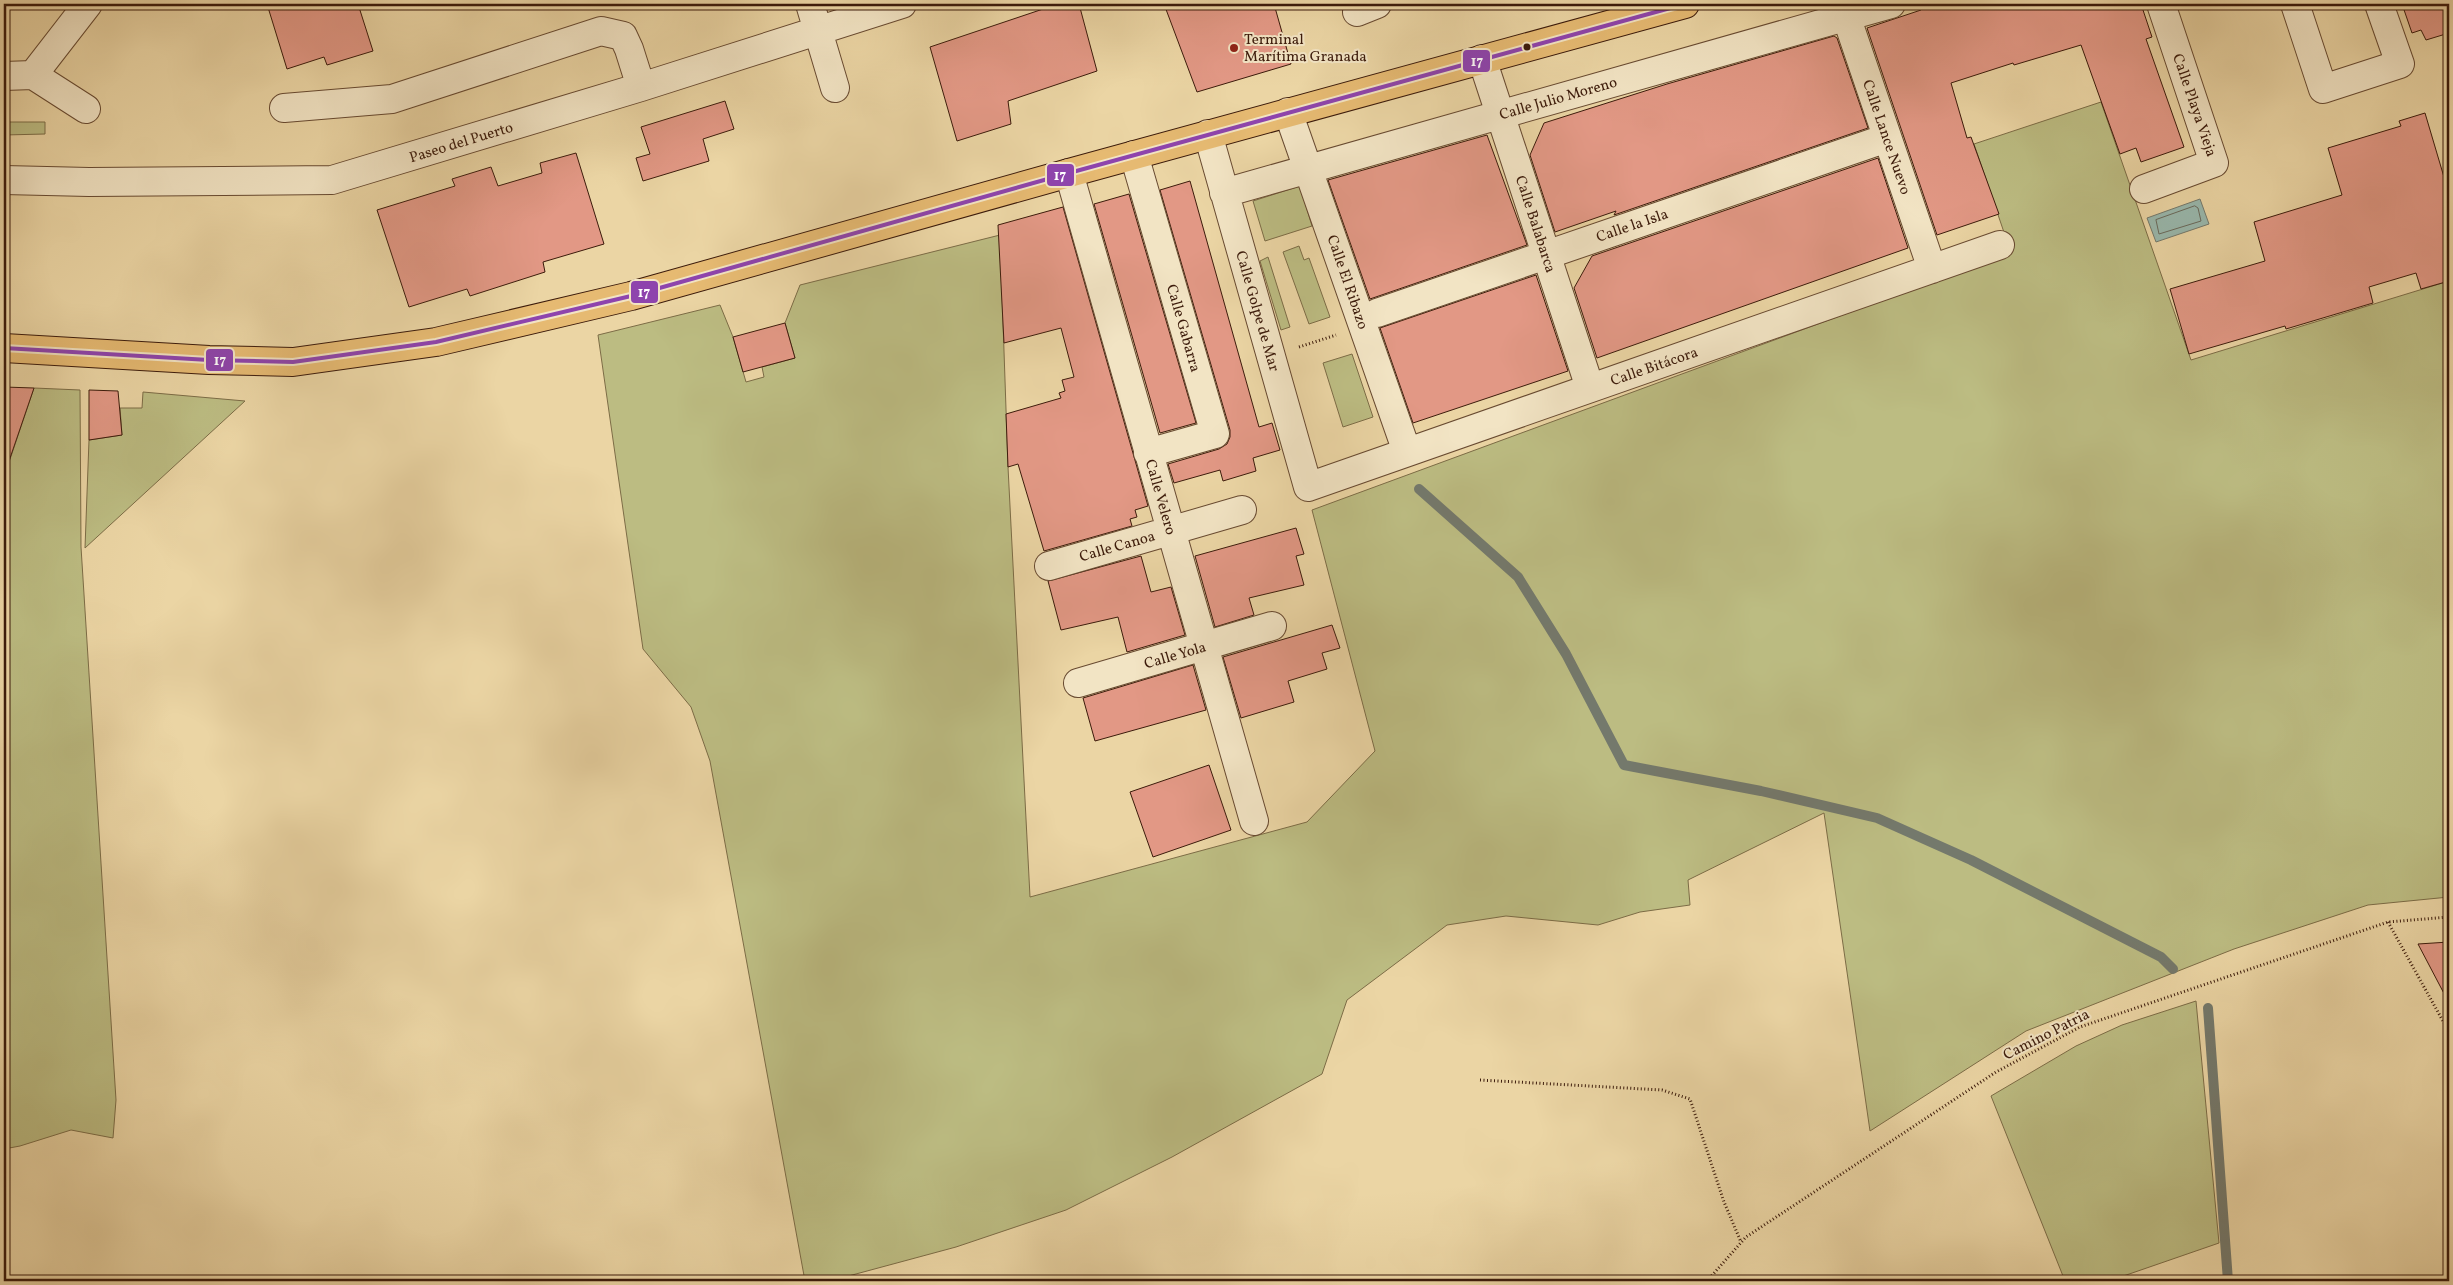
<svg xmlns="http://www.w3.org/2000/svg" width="2453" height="1285" font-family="Vollkorn,serif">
<rect width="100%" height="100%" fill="#ebd5a4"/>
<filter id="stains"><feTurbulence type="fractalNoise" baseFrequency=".004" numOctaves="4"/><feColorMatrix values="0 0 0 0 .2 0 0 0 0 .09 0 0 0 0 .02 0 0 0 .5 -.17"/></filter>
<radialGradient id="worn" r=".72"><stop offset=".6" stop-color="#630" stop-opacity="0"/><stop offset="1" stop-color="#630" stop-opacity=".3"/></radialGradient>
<path fill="#bcbc82" stroke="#7c6c46" d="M 2101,102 L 2191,360 L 2449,281 L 2449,897 L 2368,905 L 2234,949 L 2026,1031 L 1870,1131 L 1824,813 L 1688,880 L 1690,905 L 1640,912 L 1598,925 L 1506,916 L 1447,925 L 1347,1000 L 1322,1074 L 1172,1157 L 1066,1210 L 956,1247 L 830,1281 L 805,1281 L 710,761 L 691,707 L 643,649 L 598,335 L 720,305 L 733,337 L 746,382 L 764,377 L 762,367 L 795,358 L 785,323 L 800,285 L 1000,235 L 1008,467 L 1030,897 L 1307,822 L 1375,751 L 1312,510 L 2011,253 L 1974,144 Z
M 4,122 L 45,122 L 45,134 L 4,135 Z
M 1300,186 L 1312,226 L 1265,241 L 1253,201 Z
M 1299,246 L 1304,260 L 1309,258 L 1330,317 L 1309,324 L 1283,252 Z
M 1268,257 L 1290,327 L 1281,330 L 1260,261 Z
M 1352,354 L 1373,417 L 1343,427 L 1323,363 Z
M 34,388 L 80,390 L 81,547 L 116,1100 L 113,1138 L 71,1130 L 20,1146 L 4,1149 L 4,477 Z
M 143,392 L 245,401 L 85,548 L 89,440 L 122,435 L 120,408 L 142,408 Z
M 2196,1001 L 2219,1243 L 2109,1281 L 2065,1281 L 1991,1096 L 2076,1046 L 2122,1025 Z"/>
<path fill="#99b8ad" stroke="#74796c" d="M 2200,199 L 2209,224 L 2156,242 L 2147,218 Z"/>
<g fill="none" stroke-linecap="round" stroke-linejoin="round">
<path stroke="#6a6a5c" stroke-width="1" d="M 2195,206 L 2198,208 L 2201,221 L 2159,234 L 2156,220 Z"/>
<path stroke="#74796c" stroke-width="10" d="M 1419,489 L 1518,577 L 1566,654 L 1624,765 L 1761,791 L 1877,818 L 1971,860 L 2161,957 L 2173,969
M 2208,1008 L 2228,1281"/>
</g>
<path fill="#e29885" stroke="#3c1b0b" d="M 267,4 L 358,4 L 373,51 L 327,65 L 324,57 L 287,69 Z
M 1058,4 L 1079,4 L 1097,71 L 1008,101 L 1011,124 L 957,141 L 930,47 Z
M 1164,4 L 1274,4 L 1291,64 L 1197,92 Z
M 1918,4 L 2141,4 L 2152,37 L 2146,39 L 2184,147 L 2141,162 L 2136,148 L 2120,154 L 2081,45 L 2014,65 L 2013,63 L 1951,83 L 1967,138 L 1971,137 L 1999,214 L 1937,235 L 1867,28 L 1921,10 Z
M 2402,4 L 2449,4 L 2449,33 L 2426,40 L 2421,30 L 2412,33 Z
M 1834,36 L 1837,38 L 1868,128 L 1614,215 L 1616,211 L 1555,232 L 1530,155 L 1544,123 L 1667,84 Z
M 725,101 L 734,129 L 703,139 L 709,161 L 643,181 L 636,158 L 650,154 L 641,127 Z
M 2425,113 L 2449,194 L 2449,281 L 2421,289 L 2416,273 L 2369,287 L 2373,303 L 2286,329 L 2285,326 L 2189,354 L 2170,289 L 2265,261 L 2254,222 L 2342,195 L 2328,148 L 2401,126 L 2399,121 Z
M 1487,135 L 1527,245 L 1370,299 L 1328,180 Z
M 576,153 L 604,244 L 543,262 L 545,272 L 470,296 L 467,289 L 409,307 L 377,210 L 455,186 L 452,179 L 491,167 L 498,186 L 542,173 L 540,163 Z
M 1878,158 L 1908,248 L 1597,358 L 1574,288 L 1592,256 Z
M 1190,181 L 1259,427 L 1272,423 L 1280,450 L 1253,458 L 1256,471 L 1223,481 L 1220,470 L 1174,483 L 1168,464 L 1219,449 L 1227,444 L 1230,437 L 1230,430 L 1160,190 Z
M 1129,194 L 1196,423 L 1160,433 L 1094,204 Z
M 1063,207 L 1148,506 L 1135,510 L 1137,517 L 1130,519 L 1132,526 L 1044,551 L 1018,464 L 1008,467 L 1006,414 L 1061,398 L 1059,393 L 1065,391 L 1062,380 L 1074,377 L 1061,328 L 1004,343 L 998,225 Z
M 1536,275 L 1568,371 L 1413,423 L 1380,328 Z
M 785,323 L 795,358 L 743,372 L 733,337 Z
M 4,387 L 34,388 L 8,464 L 4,463 Z
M 89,390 L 118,391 L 122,435 L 89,440 Z
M 1296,528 L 1304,554 L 1296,556 L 1304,585 L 1249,598 L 1254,615 L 1215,627 L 1195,556 Z
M 1141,556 L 1151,592 L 1171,587 L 1185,635 L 1127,652 L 1118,617 L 1061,630 L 1048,581 Z
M 1332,625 L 1340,648 L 1322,653 L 1327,669 L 1288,681 L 1294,702 L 1241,718 L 1223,657 Z
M 1193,665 L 1206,710 L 1095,741 L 1083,698 Z
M 1209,765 L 1231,830 L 1153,857 L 1130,792 Z
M 2449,942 L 2449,1003 L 2418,944 Z"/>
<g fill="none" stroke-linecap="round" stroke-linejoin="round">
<g stroke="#684a31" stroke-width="30">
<path id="minor" d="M 810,4 L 835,88
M 1842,4 L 1932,269
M 2295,4 L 2323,89 L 2400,64 L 2379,4
M 1357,12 L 1377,4
M 1482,59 L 1590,388
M 33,75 L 88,4
M 4,76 L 33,75 L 86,109
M 284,108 L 392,99 L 601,31 L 623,36 L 629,49 L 641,87
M 1288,112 L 1407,452
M 1208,134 L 1308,487 L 2000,245
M 1134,155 L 1215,434 L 1148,453
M 1069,173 L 1254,821
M 4,180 L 89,182 L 332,180 L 641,87 L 902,4
M 2144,189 L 2214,163 L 2161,4
M 1224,193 L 1891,4
M 1377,313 L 1887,138
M 1049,566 L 1242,510
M 1078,683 L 1272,626"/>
</g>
<g stroke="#3c1b0b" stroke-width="30">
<path id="highway" d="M 4,348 L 209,360 L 293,362 L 436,342 L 631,296 L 1069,173 L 1685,4"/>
</g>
<path stroke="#3c1b0b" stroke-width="3" stroke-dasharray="1 2.5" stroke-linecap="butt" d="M 1299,347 L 1336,335
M 2388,922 L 2449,1032
M 1480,1080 L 1662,1090 L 1690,1099 L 1724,1202 L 1741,1242
M 1707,1281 L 1746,1237 L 1996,1072 L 2080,1027 L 2388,922 L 2449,917"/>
<use href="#minor" stroke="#f2e4c4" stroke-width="28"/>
<use href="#highway" stroke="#e6ba72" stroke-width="28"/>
<g stroke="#f2e4c4" stroke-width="8">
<path id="bus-1" d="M 4,348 L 209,360 L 293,362 L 436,342 L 631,296 L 1069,173 L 1685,4"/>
</g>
<use href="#bus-1" stroke="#8e44ad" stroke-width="4"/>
</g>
<circle fill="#3c1b0b" stroke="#f2e4c4" stroke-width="2" cx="1527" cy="47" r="4.5"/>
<circle fill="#8f2418" stroke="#f2e4c4" stroke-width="2" cx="1234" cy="48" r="5"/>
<g text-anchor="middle" stroke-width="4" stroke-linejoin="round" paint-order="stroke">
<g font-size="15" fill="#3c1b0b" stroke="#f2e4c4" text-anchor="start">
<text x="1244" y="44">Terminal<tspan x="1244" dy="17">Marítima Granada</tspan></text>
</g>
<g font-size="15" fill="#3c1b0b" stroke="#f2e4c4">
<text transform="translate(1558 98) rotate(-16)" y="5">Calle Julio Moreno</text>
<text transform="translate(2195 105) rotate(71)" y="5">Calle Playa Vieja</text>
<text transform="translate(1887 137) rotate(71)" y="5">Calle Lance Nuevo</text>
<text transform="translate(461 142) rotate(-17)" y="5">Paseo del Puerto</text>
<text transform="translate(1536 224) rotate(72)" y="5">Calle Balabarca</text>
<text transform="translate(1632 225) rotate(-19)" y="5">Calle la Isla</text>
<text transform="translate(1348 282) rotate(71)" y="5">Calle El Ribazo</text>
<text transform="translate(1258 311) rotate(74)" y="5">Calle Golpe de Mar</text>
<text transform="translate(1184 328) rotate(74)" y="5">Calle Gabarra</text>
<text transform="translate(1654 366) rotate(-19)" y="5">Calle Bitácora</text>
<text transform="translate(1161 497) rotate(74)" y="5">Calle Velero</text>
<text transform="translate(1117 546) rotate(-16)" y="5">Calle Canoa</text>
<text transform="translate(1175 655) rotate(-16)" y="5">Calle Yola</text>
<text transform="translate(2046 1034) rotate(-27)" y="5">Camino Patria</text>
</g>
</g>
<g stroke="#f2e4c4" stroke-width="2">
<rect x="1462" y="49" width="29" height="24" rx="5" fill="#8e44ad"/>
<rect x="1046" y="163" width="29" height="24" rx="5" fill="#8e44ad"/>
<rect x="630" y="280" width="29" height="24" rx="5" fill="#8e44ad"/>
<rect x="205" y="348" width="29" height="24" rx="5" fill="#8e44ad"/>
</g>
<g font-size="14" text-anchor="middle" font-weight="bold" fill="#fff">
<text x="1477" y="66">17</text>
<text x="1060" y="180">17</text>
<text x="644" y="297">17</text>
<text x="220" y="365">17</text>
</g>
<rect width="2453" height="1285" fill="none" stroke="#ebd5a4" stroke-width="20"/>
<rect x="5" y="5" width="2443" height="1275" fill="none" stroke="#3c1b0b" stroke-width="2.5"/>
<rect x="10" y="10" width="2433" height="1265" fill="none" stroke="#3c1b0b"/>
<rect width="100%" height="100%" filter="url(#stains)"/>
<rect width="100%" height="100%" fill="url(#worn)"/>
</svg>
